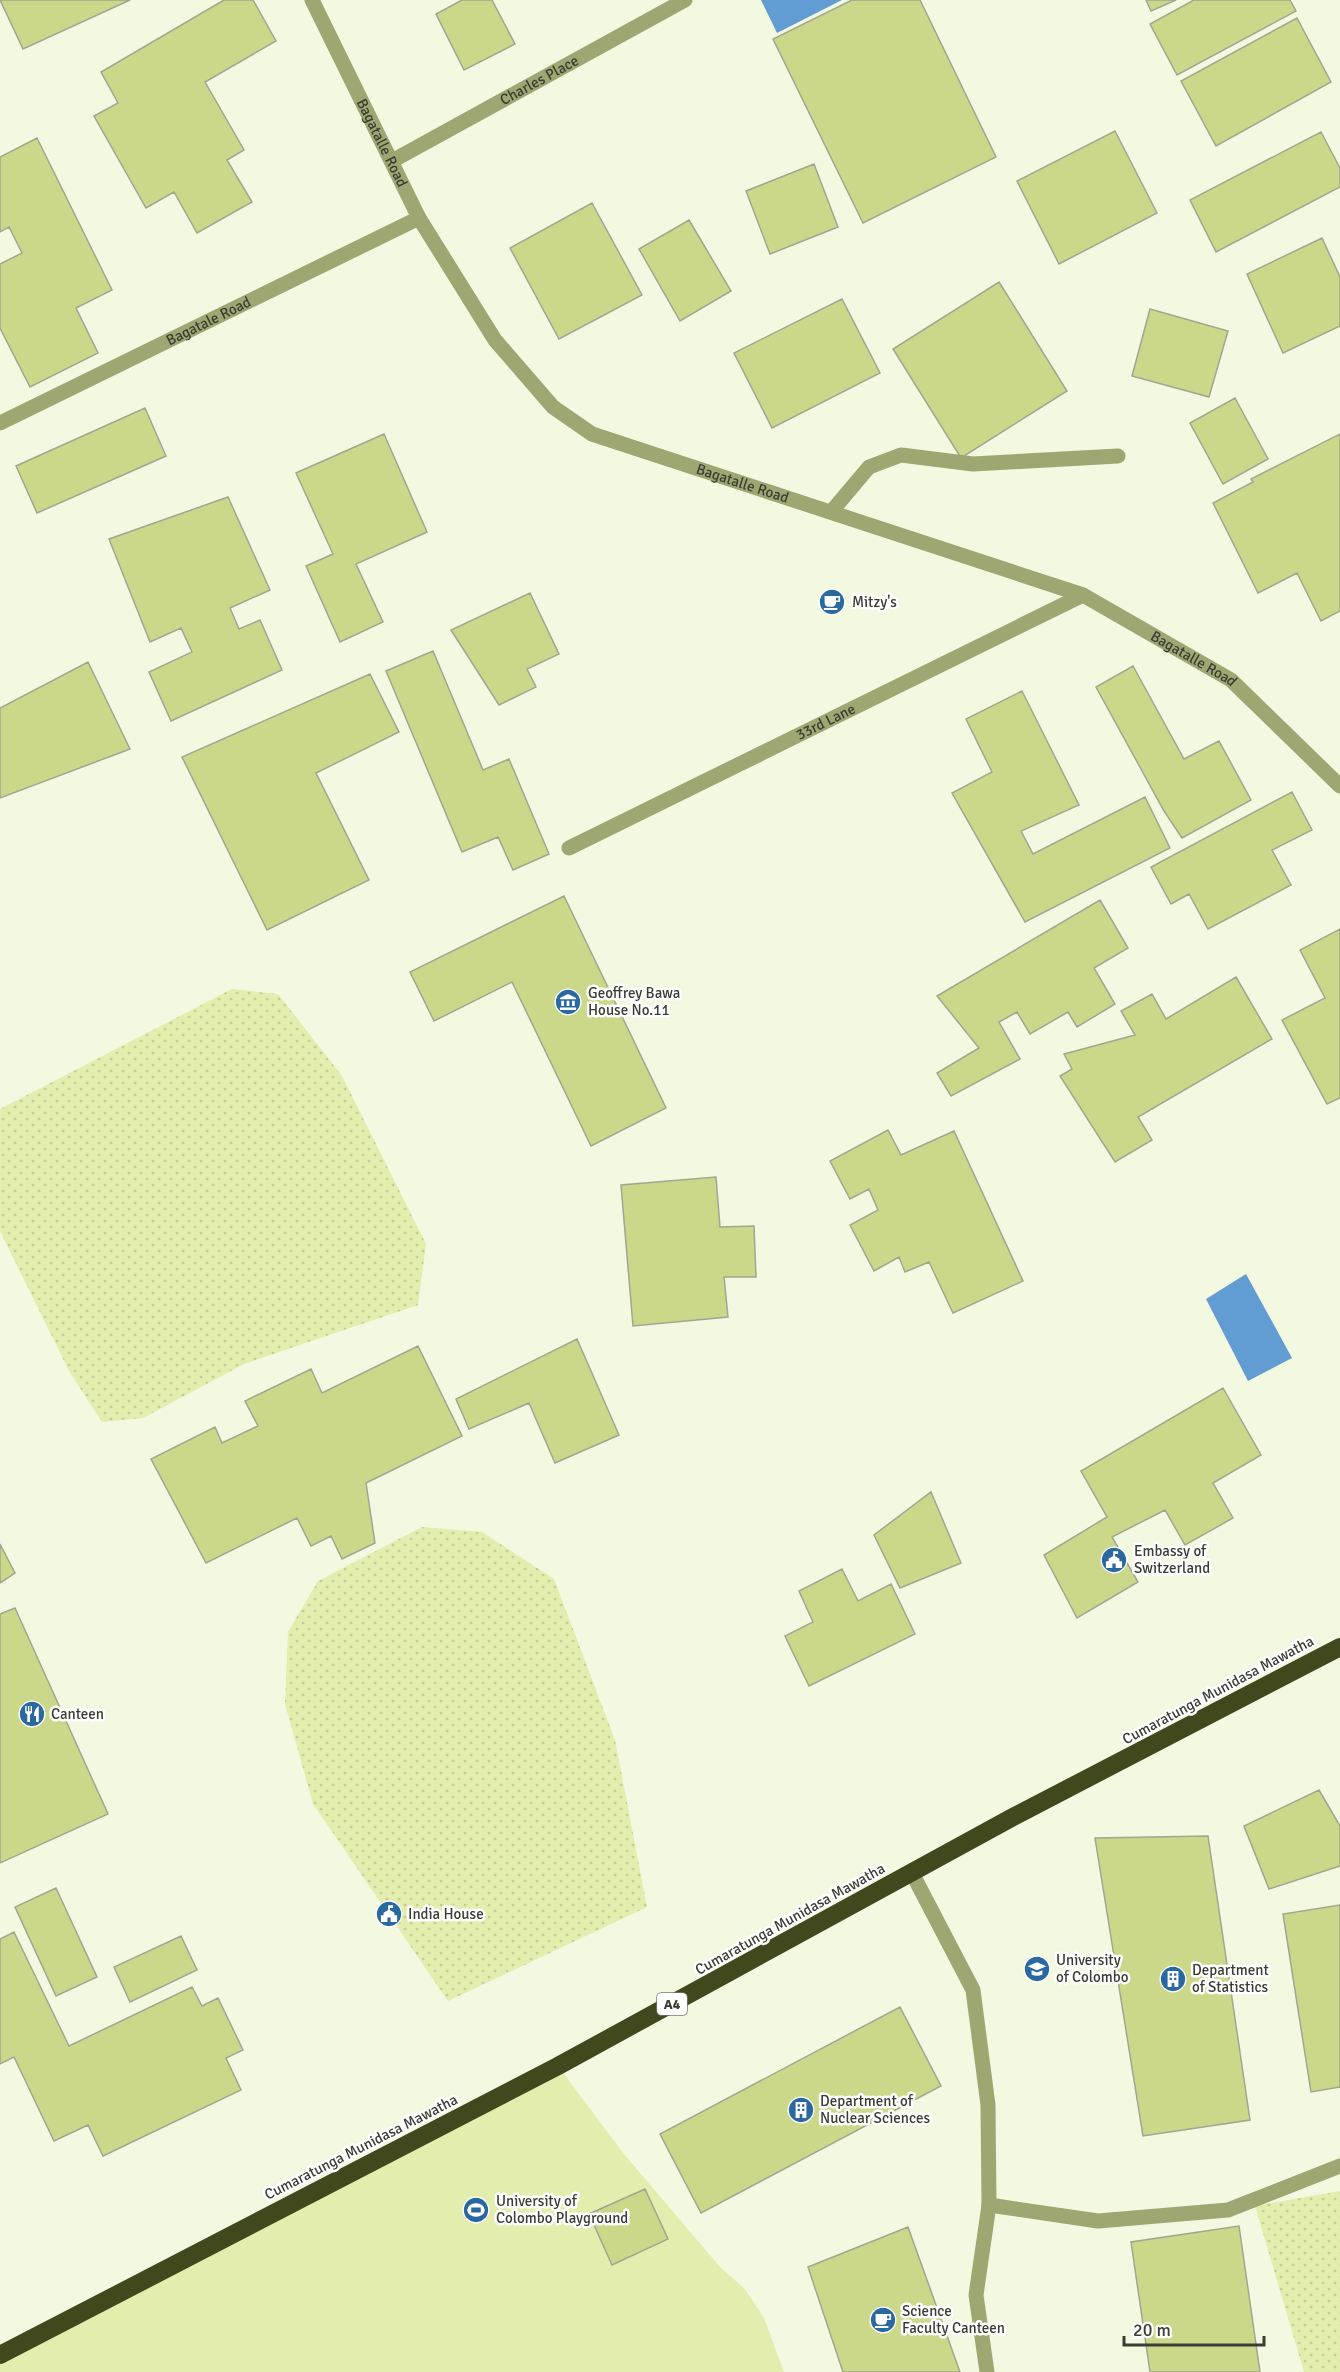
<svg xmlns="http://www.w3.org/2000/svg" width="1340" height="2372" font-family="Signika,sans-serif">
<defs>
<pattern id="grass-dots" width="8" height="8" patternUnits="userSpaceOnUse" patternTransform="scale(1.5)"><rect width="8" height="8" fill="#e2edae"/><path d="M2 2h.1M6 6h.1" fill="none" stroke="#c3cc96" stroke-width="1.8" stroke-linecap="round"/></pattern>
</defs>
<rect width="100%" height="100%" fill="#f3f8e1"/>
<path fill="url(#grass-dots)" d="M 232,989 L 278,994 L 342,1076 L 426,1244 L 418,1305 L 244,1364 L 143,1418 L 102,1422 L 69,1371 L 0,1231 L 0,1109 Z
M 422,1527 L 482,1532 L 554,1579 L 615,1740 L 647,1907 L 448,2001 L 313,1804 L 285,1704 L 288,1632 L 318,1581 Z
M 1340,2191 L 1340,2372 L 1304,2372 L 1255,2206 Z"/>
<path fill="#e2edae" d="M 558,2066 L 624,2154 L 720,2267 L 745,2289 L 764,2318 L 784,2372 L 0,2372 L 0,2355 Z"/>
<path fill="#619cd2" d="M 761,0 L 842,0 L 777,33 Z
M 1246,1274 L 1292,1358 L 1248,1381 L 1206,1299 Z"/>
<path fill="#cbd789" stroke="#a2a691" stroke-width="1.5" d="M 0,0 L 130,0 L 23,49 Z
M 224,0 L 253,0 L 276,41 L 205,82 L 244,150 L 227,160 L 252,202 L 197,233 L 174,192 L 146,208 L 94,116 L 118,103 L 101,72 Z
M 462,0 L 492,0 L 515,44 L 464,70 L 436,14 Z
M 852,0 L 920,0 L 996,157 L 863,223 L 773,39 Z
M 1146,0 L 1176,0 L 1151,11 Z
M 1194,0 L 1290,0 L 1296,11 L 1177,75 L 1150,24 Z
M 1297,18 L 1331,82 L 1216,146 L 1181,81 Z
M 1115,131 L 1157,213 L 1059,264 L 1017,181 Z
M 1321,132 L 1340,168 L 1340,187 L 1216,252 L 1190,200 Z
M 37,138 L 112,290 L 76,308 L 98,353 L 30,387 L 0,328 L 0,264 L 22,253 L 9,227 L 0,232 L 0,157 Z
M 814,164 L 838,227 L 770,254 L 746,191 Z
M 592,203 L 642,295 L 559,339 L 510,248 Z
M 689,220 L 731,291 L 680,321 L 639,249 Z
M 1322,238 L 1340,277 L 1340,326 L 1283,353 L 1247,274 Z
M 999,282 L 1067,391 L 961,458 L 893,349 Z
M 842,299 L 880,373 L 772,428 L 734,353 Z
M 1150,309 L 1228,331 L 1209,397 L 1132,376 Z
M 1235,398 L 1268,459 L 1223,484 L 1190,423 Z
M 145,408 L 166,456 L 37,513 L 16,466 Z
M 384,434 L 427,532 L 356,564 L 383,622 L 340,642 L 306,566 L 333,554 L 296,473 Z
M 1340,434 L 1340,611 L 1321,621 L 1297,573 L 1258,593 L 1213,503 L 1253,482 L 1251,479 Z
M 228,497 L 270,590 L 230,608 L 239,629 L 260,620 L 282,670 L 171,721 L 149,672 L 192,652 L 181,628 L 150,642 L 109,539 Z
M 530,593 L 559,654 L 527,669 L 536,687 L 499,705 L 451,630 Z
M 433,651 L 483,770 L 509,759 L 549,854 L 513,870 L 498,837 L 462,852 L 386,671 Z
M 88,662 L 130,749 L 0,798 L 0,708 Z
M 1133,666 L 1184,759 L 1219,741 L 1251,800 L 1182,838 L 1164,811 L 1096,687 Z
M 370,674 L 399,732 L 316,773 L 369,880 L 267,930 L 182,757 Z
M 1022,691 L 1079,805 L 1021,831 L 1033,854 L 1145,797 L 1170,848 L 1025,922 L 952,793 L 992,772 L 966,719 Z
M 1292,792 L 1312,830 L 1272,850 L 1291,885 L 1208,929 L 1189,894 L 1171,904 L 1151,867 Z
M 564,896 L 666,1108 L 591,1146 L 512,982 L 434,1021 L 410,972 Z
M 1100,900 L 1128,948 L 1094,968 L 1115,1004 L 1077,1027 L 1068,1012 L 1030,1034 L 1017,1012 L 999,1022 L 1020,1059 L 951,1096 L 937,1073 L 979,1048 L 937,996 Z
M 1340,929 L 1340,1098 L 1327,1104 L 1282,1020 L 1325,998 L 1300,950 Z
M 1236,977 L 1272,1039 L 1138,1117 L 1152,1140 L 1115,1162 L 1060,1076 L 1072,1069 L 1064,1054 L 1135,1035 L 1121,1011 L 1152,994 L 1166,1019 Z
M 888,1130 L 901,1155 L 954,1131 L 1023,1281 L 953,1313 L 929,1262 L 905,1272 L 899,1257 L 874,1271 L 850,1225 L 878,1210 L 869,1189 L 850,1199 L 830,1161 Z
M 716,1177 L 720,1227 L 754,1226 L 756,1277 L 724,1277 L 728,1317 L 633,1326 L 621,1185 Z
M 577,1339 L 619,1435 L 555,1463 L 529,1403 L 469,1429 L 456,1399 Z
M 418,1346 L 462,1436 L 366,1483 L 375,1543 L 342,1559 L 331,1536 L 311,1546 L 297,1518 L 206,1563 L 151,1459 L 215,1427 L 222,1443 L 258,1426 L 245,1401 L 311,1369 L 322,1393 Z
M 1223,1388 L 1261,1455 L 1213,1483 L 1233,1518 L 1185,1545 L 1165,1510 L 1112,1537 L 1138,1582 L 1077,1618 L 1044,1555 L 1107,1517 L 1081,1471 Z
M 931,1492 L 961,1563 L 900,1588 L 874,1535 Z
M 0,1544 L 15,1573 L 0,1583 Z
M 842,1569 L 858,1601 L 891,1584 L 915,1634 L 809,1686 L 785,1636 L 813,1622 L 799,1591 Z
M 15,1608 L 108,1814 L 0,1863 L 0,1614 Z
M 1319,1790 L 1340,1826 L 1340,1866 L 1269,1889 L 1244,1826 Z
M 1208,1836 L 1250,2120 L 1143,2136 L 1095,1838 Z
M 56,1888 L 97,1977 L 56,1996 L 15,1907 Z
M 1340,1905 L 1340,2087 L 1311,2092 L 1283,1914 Z
M 14,1932 L 69,2046 L 192,1987 L 202,2006 L 218,1998 L 243,2050 L 226,2058 L 241,2090 L 103,2156 L 88,2125 L 54,2141 L 14,2057 L 0,2064 L 0,1939 Z
M 181,1936 L 197,1970 L 130,2002 L 114,1967 Z
M 900,2007 L 941,2086 L 701,2213 L 660,2134 Z
M 645,2189 L 668,2239 L 612,2265 L 589,2214 Z
M 1239,2226 L 1260,2372 L 1150,2372 L 1131,2242 Z
M 908,2227 L 960,2372 L 843,2372 L 808,2267 Z"/>
<g fill="none" stroke-linecap="round" stroke-linejoin="round">
<g stroke="#9ea772" stroke-width="15">
<path id="s1" d="M 312,0 L 419,218 L 495,340 L 553,407 L 592,434 L 1083,595 L 1231,680 L 1340,786"/>
<path id="s2" d="M 392,161 L 685,0"/>
<path id="s3" d="M 0,423 L 419,218"/>
<path d="M 831,512 L 869,467 L 901,455 L 973,464 L 1118,456"/>
<path id="s4" d="M 569,848 L 1083,595"/>
<path d="M 912,1873 L 973,1990 L 988,2105 L 989,2205 L 976,2295 L 987,2372"/>
<path d="M 989,2205 L 1098,2221 L 1228,2210 L 1340,2166"/>
</g>
<path stroke="#42481d" stroke-width="18" d="M 0,2355 L 558,2066 L 1013,1817 L 1340,1647"/>
</g>
<defs>
<g id="cafe-disc" transform="scale(1.35)"><circle r="9.5" fill="#29699f" stroke="#fff"/><path d="M-5.5-4.5H6V0H3Q3 3.5 0 3.5H-2.5Q-5.5 3.5-5.5 0ZM3-3.2v2h1.7v-2ZM-6 4.5H4V6H-6Z" fill="#fff"/></g>
<g id="museum-disc" transform="scale(1.35)"><circle r="9.5" fill="#29699f" stroke="#fff"/><path d="M0-6L6-3V-2H-6V-3ZM-5-1h2V3h-2ZM-1-1h2V3h-2ZM3-1h2V3H3ZM-6 4H6V6H-6Z" fill="#fff"/></g>
<g id="civic-disc" transform="scale(1.35)"><circle r="9.5" fill="#29699f" stroke="#fff"/><path d="M-.6-6.5H3V-4.5H.6V-3L4-1V1h2V6H-6V1h2V-1L-.6-3ZM-1.2 2.5V6h2.4V2.5Z" fill="#fff"/></g>
<g id="restaurant-disc" transform="scale(1.35)"><circle r="9.5" fill="#29699f" stroke="#fff"/><path d="M-5-6h1v4h1v-4h1v4h1v-4h1v5L-1.5 .5V6h-2V.5L-5-1ZM5-6V6H3V1.5H1.5Q1.5-4 5-6Z" fill="#fff"/></g>
<g id="university-disc" transform="scale(1.35)"><circle r="9.5" fill="#29699f" stroke="#fff"/><path d="M0-5L7-2L0 1L-7-2ZM-4 1L0 2.5L4 1V4Q0 6-4 4Z" fill="#fff"/></g>
<g id="building-disc" transform="scale(1.35)"><circle r="9.5" fill="#29699f" stroke="#fff"/><path d="M-4-6H4V6H1V3H-1V6H-4ZM-2.5-4.3h1.7v1.8h-1.7ZM.8-4.3h1.7v1.8H.8ZM-2.5-1h1.7V.8h-1.7ZM.8-1h1.7V.8H.8Z" fill="#fff"/></g>
<g id="stadium-disc" transform="scale(1.35)"><circle r="9.5" fill="#29699f" stroke="#fff"/><path d="M0-5a6.5 5 0 1 0 0 10a6.5 5 0 1 0 0-10ZM-3.5-1.8h7v3.6h-7Z" fill="#fff"/></g>
</defs>
<g fill-rule="evenodd">
<use href="#cafe-disc" x="832" y="602"/>
<use href="#museum-disc" x="568" y="1002"/>
<use href="#civic-disc" x="1114" y="1560"/>
<use href="#restaurant-disc" x="32" y="1714"/>
<use href="#civic-disc" x="389" y="1914"/>
<use href="#university-disc" x="1037" y="1969"/>
<use href="#building-disc" x="1173" y="1979"/>
<use href="#building-disc" x="801" y="2110"/>
<use href="#stadium-disc" x="476" y="2210"/>
<use href="#cafe-disc" x="883" y="2320"/>
</g>
<g text-anchor="middle" stroke-width="5" stroke-linejoin="round" paint-order="stroke">
<rect fill="#fff" stroke="#767771" stroke-width="1.5" x="657" y="1993" width="30" height="22" rx="4.5"/>
<g font-size="14" font-weight="bold" fill="#3b3d34">
<text x="672" y="2009">A4</text>
</g>
<g font-size="15" fill="#3b3d34" stroke="#fff">
<text dy="5" stroke="none"><textPath href="#s2" startOffset="168">Charles Place</textPath></text>
<text dy="5" stroke="none"><textPath href="#s1" startOffset="159">Bagatalle Road</textPath></text>
<text dy="5" stroke="none"><textPath href="#s3" startOffset="232">Bagatale Road</textPath></text>
<text dy="5" stroke="none"><textPath href="#s1" startOffset="681">Bagatalle Road</textPath></text>
<text dy="5" stroke="none"><textPath href="#s1" startOffset="1167">Bagatalle Road</textPath></text>
<text dy="5" stroke="none"><textPath href="#s4" startOffset="286">33rd Lane</textPath></text>
<text transform="translate(1218 1690) rotate(-28)" y="5">Cumaratunga Munidasa Mawatha</text>
<text transform="translate(790 1919) rotate(-29)" y="5">Cumaratunga Munidasa Mawatha</text>
<text transform="translate(361 2147) rotate(-27)" y="5">Cumaratunga Munidasa Mawatha</text>
</g>
<g font-size="15" fill="#3b3d34" stroke="#fff" text-anchor="start">
<text x="852" y="607">Mitzy's</text>
<text x="588" y="998">Geoffrey Bawa<tspan x="588" dy="17">House No.11</tspan></text>
<text x="1134" y="1556">Embassy of<tspan x="1134" dy="17">Switzerland</tspan></text>
<text x="51" y="1719">Canteen</text>
<text x="408" y="1919">India House</text>
<text x="1056" y="1965">University<tspan x="1056" dy="17">of Colombo</tspan></text>
<text x="1192" y="1975">Department<tspan x="1192" dy="17">of Statistics</tspan></text>
<text x="820" y="2106">Department of<tspan x="820" dy="17">Nuclear Sciences</tspan></text>
<text x="496" y="2206">University of<tspan x="496" dy="17">Colombo Playground</tspan></text>
<text x="902" y="2316">Science<tspan x="902" dy="17">Faculty Canteen</tspan></text>
</g>
</g>
<path d="M1124 2336v9h140v-9" fill="none" stroke="#3b3d34" stroke-width="3"/>
<text x="1133" y="2336" font-size="18" fill="#3b3d34" stroke="#ffffff" stroke-width="4.5" paint-order="stroke">20 m</text>
</svg>
